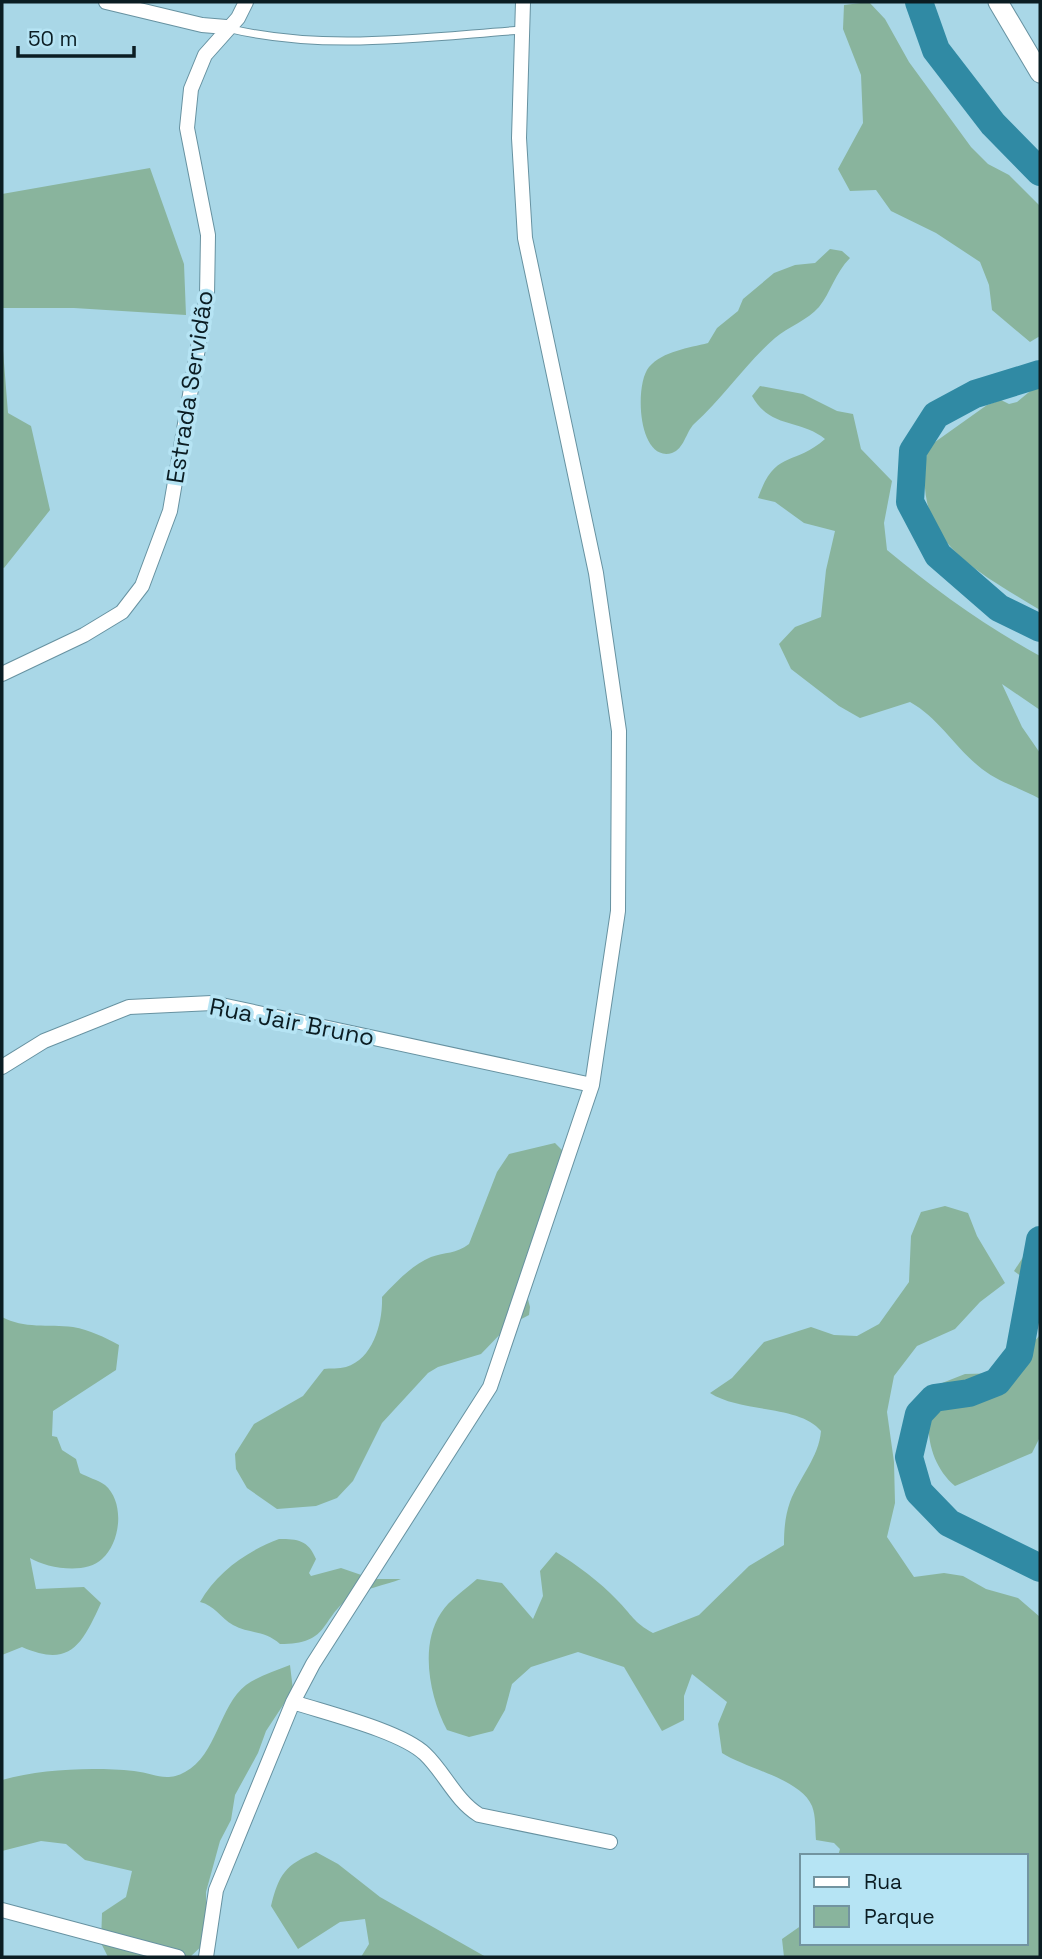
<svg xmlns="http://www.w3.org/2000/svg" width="1042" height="1959" font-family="'Space Grotesk',sans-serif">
<rect width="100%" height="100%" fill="#a9d7e7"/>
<path fill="#89b49d" d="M 869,2 L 885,19 L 909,62 L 971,147 L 988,164 L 1009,175 L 1040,206 L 1040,336 L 1030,342 L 992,310 L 989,285 L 980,262 L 936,233 L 891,211 L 876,190 L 850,191 L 838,169 L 863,123 L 861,75 L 843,29 L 844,5 Z
M 150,168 L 184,264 L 186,315 L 74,308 L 2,308 L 2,194 Z
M 830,249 L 842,251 L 850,258 C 835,273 831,292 819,307 C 808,320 788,327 775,338 C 745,364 723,398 694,424 C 686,432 684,449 672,453 C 638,463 634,385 649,367 C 663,351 689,348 708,343 L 717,328 L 738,311 L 743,299 L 774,273 L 795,265 L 815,263 Z
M 2,338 L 8,413 L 31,426 L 50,510 L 4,568 L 2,567 Z
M 1040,383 L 1040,610 C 972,568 909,540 928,447 L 987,405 L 1001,400 L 1009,404 L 1017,402 Z
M 760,386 L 803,394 L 837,411 L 853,414 L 861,449 L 892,481 L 884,523 L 887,550 C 935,590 985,626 1040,656 L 1040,710 L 1002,684 L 1022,727 L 1040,753 L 1040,799 C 1021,788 1000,783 982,769 C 955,748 939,718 910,702 L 860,718 L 839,706 L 791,669 L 779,644 L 795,627 L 821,617 L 826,570 L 835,531 L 804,523 L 775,502 L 758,498 C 775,449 793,467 825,439 C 801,419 770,429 752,396 Z
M 555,1143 L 569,1157 L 523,1280 L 530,1307 L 529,1315 L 508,1326 L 481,1354 L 438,1367 L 428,1373 L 382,1423 L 353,1481 L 337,1498 L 316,1506 L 277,1509 L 247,1488 L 236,1469 L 235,1454 L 254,1424 L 303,1396 L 324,1369 C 330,1368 339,1369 346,1367 C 374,1359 383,1321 382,1297 C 396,1282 412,1265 431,1257 C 445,1252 456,1254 469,1244 L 497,1172 L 509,1154 Z
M 945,1206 L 968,1213 L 977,1236 L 1005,1283 L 980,1302 L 955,1329 L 917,1346 L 894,1376 L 887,1412 L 894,1462 L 895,1503 L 887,1537 L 914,1577 L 944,1573 L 963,1576 L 986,1589 L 1018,1598 L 1040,1617 L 1040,1957 L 784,1957 L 782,1939 L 802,1925 L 802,1943 L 1026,1943 L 1026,1856 L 838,1856 L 840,1849 L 834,1843 L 816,1840 C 815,1829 816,1816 812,1806 C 801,1779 747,1769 722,1753 L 718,1724 L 727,1702 L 692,1674 L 684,1696 L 684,1720 L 662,1731 L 624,1667 L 578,1652 L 531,1667 L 512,1684 L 505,1710 L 493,1731 L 469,1737 L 447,1730 C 430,1698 419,1646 441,1613 C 449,1600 466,1589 477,1579 L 502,1583 L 533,1619 L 543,1596 L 540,1571 L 556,1552 C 577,1565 599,1581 617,1600 C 632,1615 633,1622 653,1633 L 699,1615 L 749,1566 L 784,1545 C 784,1530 785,1516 790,1502 C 799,1478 819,1457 821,1431 C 800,1405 741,1413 710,1393 L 732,1378 L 764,1342 L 811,1327 L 834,1335 L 857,1336 L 879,1324 L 909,1282 L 911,1236 L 921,1212 Z
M 1040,1231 L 1040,1290 L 1014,1271 Z
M 2,1317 C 24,1329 48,1324 73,1327 C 90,1330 104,1337 119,1345 L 116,1370 L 53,1411 L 52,1436 L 57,1437 L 62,1450 L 76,1459 L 80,1473 C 87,1477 98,1480 105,1485 C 125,1502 121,1542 102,1559 C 86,1575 46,1568 30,1558 L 36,1589 L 84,1587 L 101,1603 C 82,1645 70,1668 22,1647 L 2,1655 Z
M 1040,1335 L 1040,1437 L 1032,1453 L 955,1486 C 926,1461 922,1418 937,1385 L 965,1374 L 1006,1373 Z
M 279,1539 C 298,1539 308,1540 316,1559 L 309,1573 L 311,1576 L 341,1568 L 373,1579 L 401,1579 C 386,1585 362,1589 349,1598 C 319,1621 330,1644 280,1644 C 265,1630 249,1634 233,1625 C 221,1618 214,1605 200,1602 C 217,1572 247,1551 279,1539 Z
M 290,1665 L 293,1690 L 266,1731 L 258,1753 L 235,1795 L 231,1820 L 220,1841 L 206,1892 L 206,1942 L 190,1957 L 108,1957 L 101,1943 L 102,1913 L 126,1897 L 132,1871 L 85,1860 L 66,1844 L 41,1841 L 2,1851 L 2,1780 C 43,1769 91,1767 134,1771 C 154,1773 165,1783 185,1772 C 217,1755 219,1706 246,1685 C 259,1676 275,1671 290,1665 Z
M 316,1852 L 338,1864 L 380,1897 L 486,1957 L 361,1957 L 369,1944 L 365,1919 L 340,1922 L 298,1949 L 271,1906 C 279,1874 285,1865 316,1852 Z"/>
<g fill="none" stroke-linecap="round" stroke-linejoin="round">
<path stroke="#308aa4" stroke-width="28" d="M 919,2 L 936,50 L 993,124 L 1040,172
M 1040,374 L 975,394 L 936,415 L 913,451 L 910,502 L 938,555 L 999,608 L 1040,628
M 1040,1240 L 1019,1354 L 997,1382 L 969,1393 L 934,1398 L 919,1414 L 909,1457 L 919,1492 L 949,1523 L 1040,1568"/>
<g stroke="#6792a1" stroke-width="9">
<path id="lane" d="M 227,28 C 324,52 424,37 522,30"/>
</g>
<g stroke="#6792a1" stroke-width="16">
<path id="street" d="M 106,2 L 202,25 L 226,27
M 2,674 L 84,635 L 122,612 L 142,586 L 170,511 L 207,296 L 208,235 L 187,128 L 191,89 L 205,55 L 238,18 L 246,2
M 2,1067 L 44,1041 L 129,1007 L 212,1003 L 592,1085
M 293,1702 C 326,1713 401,1731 425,1754 C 445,1773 455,1800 479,1815 L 610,1842
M 2,1910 L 178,1957
M 206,1957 L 216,1890 L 293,1702 L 313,1664 L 490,1387 L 592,1085 L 618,911 L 619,731 L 596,573 L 525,238 L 519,138 L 523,2"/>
</g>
<g stroke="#6792a1" stroke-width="21">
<path id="secondary" d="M 998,2 L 1040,73"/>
</g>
<use href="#lane" stroke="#fff" stroke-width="7"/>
<use href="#street" stroke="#fff" stroke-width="14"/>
<use href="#secondary" stroke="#fff" stroke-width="19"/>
</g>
<g text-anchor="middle" stroke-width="7" stroke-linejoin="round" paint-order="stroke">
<g font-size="24" fill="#0b1d23" stroke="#b6e4f4">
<text transform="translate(190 387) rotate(-81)" y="8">Estrada Servidão</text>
<text transform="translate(292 1022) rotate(11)" y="8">Rua Jair Bruno</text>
</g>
</g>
<rect width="1042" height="1959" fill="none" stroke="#0b1d23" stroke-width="7"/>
<rect x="800" y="1854" width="228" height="91" fill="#b6e4f4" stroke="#7294a0" stroke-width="2"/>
<rect x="814" y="1877" width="35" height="10" fill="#ffffff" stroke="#7294a0" stroke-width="2"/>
<text x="864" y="1889" font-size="21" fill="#0b1d23">Rua</text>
<rect x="814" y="1906" width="35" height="21" fill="#89b49d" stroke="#7294a0" stroke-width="2"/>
<text x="864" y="1924" font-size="21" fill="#0b1d23">Parque</text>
<path d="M18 46v10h116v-10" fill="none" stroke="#0b1d23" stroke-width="3.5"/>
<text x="28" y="46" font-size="21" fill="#0b1d23" stroke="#b6e4f4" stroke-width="5" paint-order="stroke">50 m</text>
</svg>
